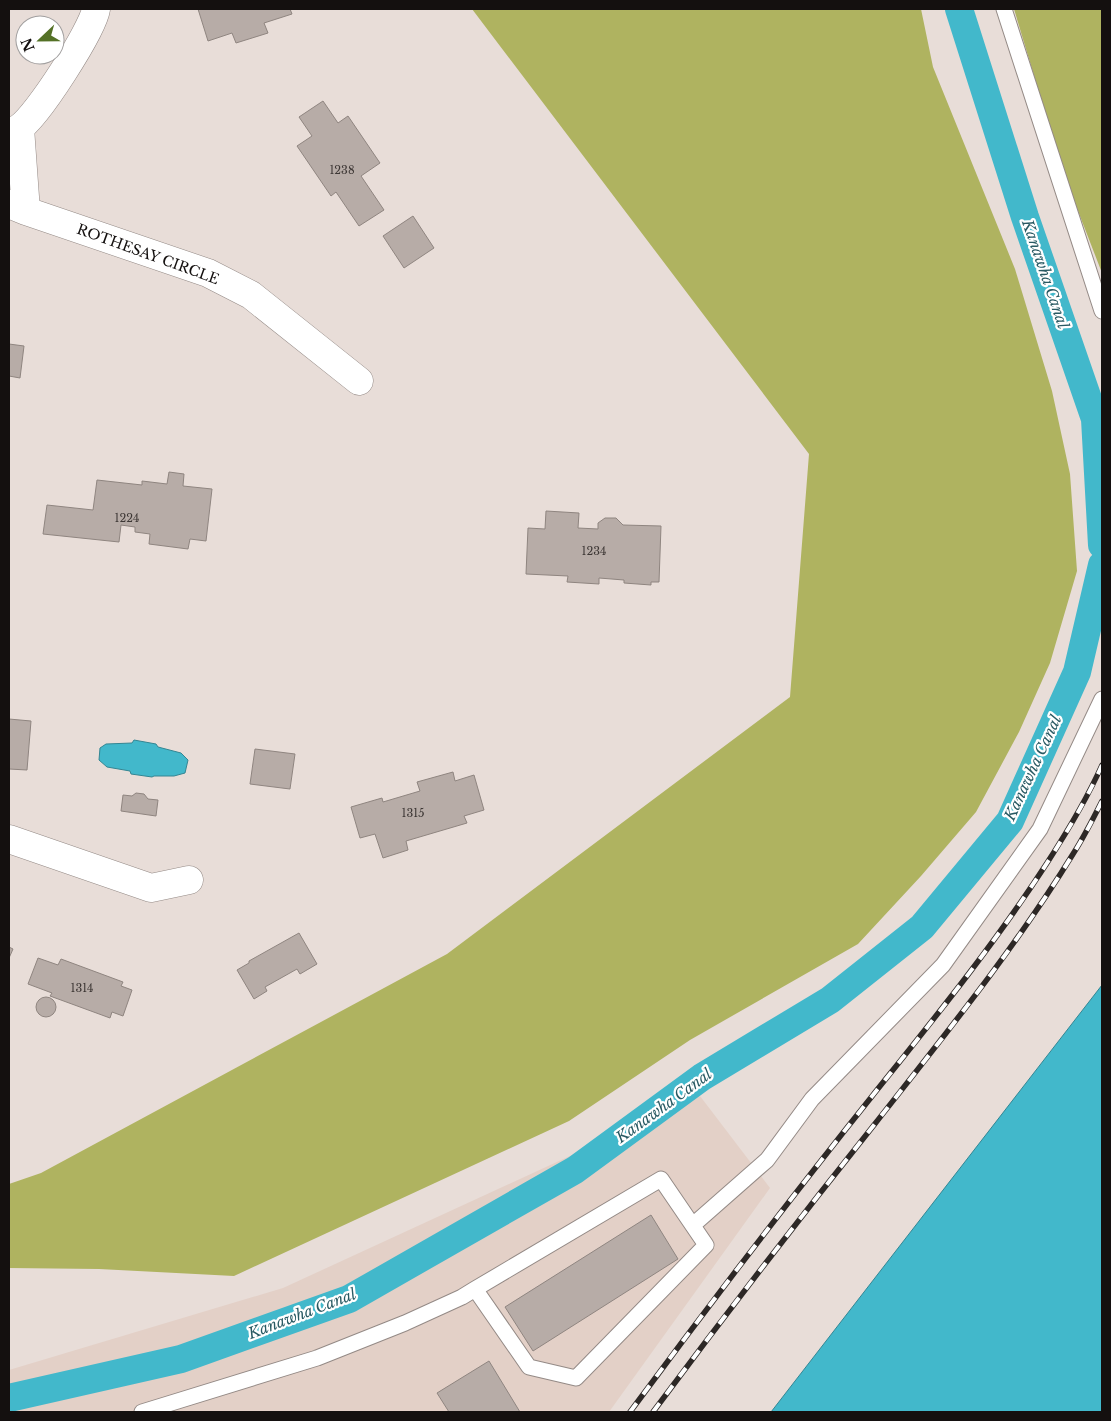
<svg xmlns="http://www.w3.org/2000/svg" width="1111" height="1421" font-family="'Libre Baskerville',serif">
<rect width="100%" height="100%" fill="#e8ddd8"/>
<path fill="#e3d0c7" d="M 700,1096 L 770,1188 L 609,1412 L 9,1412 L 9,1370 L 283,1288 Z"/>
<path fill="#afb360" d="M 472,9 L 921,9 L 933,67 L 1015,269 L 1052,391 L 1070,474 L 1077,571 L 1050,663 L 1019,732 L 976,812 L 921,876 L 858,944 L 690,1040 L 569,1121 L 234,1276 L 99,1269 L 9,1268 L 9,1184 L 41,1173 L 447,954 L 790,697 L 809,454 Z
M 1014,9 L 1102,9 L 1102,273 L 1063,172 Z"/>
<path fill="#42b8cb" stroke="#348693" d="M 134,740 L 156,744 L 158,747 L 181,753 L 188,760 L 185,773 L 174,776 L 154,776 L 152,777 L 131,774 L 130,771 L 107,767 L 99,760 L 100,748 L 106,744 L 132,743 Z
M 1102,985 L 1102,1412 L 771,1412 Z"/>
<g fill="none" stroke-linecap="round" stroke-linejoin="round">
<path stroke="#42b8cb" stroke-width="28" d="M 959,9 L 1025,217 L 1095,419 L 1102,545
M 9,1398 L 181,1359 L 349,1299 L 575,1170 L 702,1077 L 830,1000 L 922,927 L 1010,821 L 1077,672 L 1102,565"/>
</g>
<path fill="#b7aca7" stroke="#8f8580" d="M 198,9 L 290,9 L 292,14 L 264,23 L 268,33 L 236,43 L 232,33 L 208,41 Z
M 323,101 L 338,123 L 348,116 L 380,163 L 361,176 L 384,210 L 359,226 L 336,192 L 331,196 L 297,146 L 312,136 L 299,117 Z
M 413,216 L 434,248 L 404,268 L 383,236 Z
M 9,344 L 24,346 L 20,378 L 9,376 Z
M 169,472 L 184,474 L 183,486 L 212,489 L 206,541 L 190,539 L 188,549 L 149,544 L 150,534 L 135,532 L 135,527 L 121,525 L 119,542 L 43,534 L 47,505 L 93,510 L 97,480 L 142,485 L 142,481 L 167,484 Z
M 546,511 L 579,513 L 578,528 L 598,529 L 598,523 L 605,518 L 616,518 L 623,525 L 661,526 L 659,582 L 651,582 L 651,585 L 624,583 L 624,580 L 599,578 L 599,584 L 567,582 L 568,576 L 526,574 L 528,528 L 545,529 Z
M 9,719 L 31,721 L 27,770 L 9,769 Z
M 255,749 L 295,754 L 290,789 L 250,784 Z
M 453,772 L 455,781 L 474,775 L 484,810 L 464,816 L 467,823 L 406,841 L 408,850 L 383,858 L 375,834 L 360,838 L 351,807 L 382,798 L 383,802 L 420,791 L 417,782 Z
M 136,793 L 144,794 L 148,799 L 158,800 L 156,816 L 121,811 L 123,795 L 132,796 Z
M 299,933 L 317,964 L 300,974 L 297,969 L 265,987 L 267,991 L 254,999 L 237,970 L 249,963 L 249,961 Z
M 9,947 L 13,949 L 9,958 Z
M 38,958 L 58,965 L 61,959 L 123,982 L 121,986 L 132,990 L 123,1016 L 112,1012 L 110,1018 L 50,996 L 52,993 L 28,984 Z
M36 1007a10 10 0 1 1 20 0a10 10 0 1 1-20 0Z
M 651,1215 L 678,1259 L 533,1351 L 505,1307 Z
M 489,1361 L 520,1412 L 449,1412 L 437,1393 Z"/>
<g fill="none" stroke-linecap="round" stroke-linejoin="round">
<g stroke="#948a86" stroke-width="17">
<path id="lane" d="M 1004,9 L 1102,311
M 693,1225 L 767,1160 L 812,1099 L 943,965 L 1040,829 L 1102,699
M 142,1412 L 317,1358 L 405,1323 L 462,1297 L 475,1289 L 661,1179 L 706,1245 L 576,1378 L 529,1367 L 475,1289"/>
</g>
<g stroke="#948a86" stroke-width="29">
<path id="street" d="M 20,128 L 26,211
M 9,133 C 12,132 16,130 19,128 C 37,117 93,29 96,9
M 9,204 L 26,211 L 208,273 L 251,295 L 359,381
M 9,839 L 151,888 L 189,880"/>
</g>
<use href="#lane" stroke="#fff" stroke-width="15"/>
<use href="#street" stroke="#fff" stroke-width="28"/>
<g stroke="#2d2826" stroke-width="5.5">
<path id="rail" d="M 630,1412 C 709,1305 790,1199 873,1095 C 933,1020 994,945 1047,863 C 1067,832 1087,799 1102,765
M 653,1412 C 725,1315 799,1219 874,1125 C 943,1037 1014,950 1073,854 C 1084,837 1093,819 1102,801"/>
</g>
<use href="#rail" stroke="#fff" stroke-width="4" stroke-dasharray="11" stroke-linecap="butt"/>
</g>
<g text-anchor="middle" stroke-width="4.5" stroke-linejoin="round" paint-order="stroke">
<g font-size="11" fill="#3d3735">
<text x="342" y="174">1238</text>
<text x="127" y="522">1224</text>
<text x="594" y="555">1234</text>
<text x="413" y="817">1315</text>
<text x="82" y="992">1314</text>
</g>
<g font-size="14" fill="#14100f" stroke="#fff">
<text transform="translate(148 254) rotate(20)" y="5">ROTHESAY CIRCLE</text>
</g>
<g font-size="15" font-style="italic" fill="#295a63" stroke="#fff">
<text transform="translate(1045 274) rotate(71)" y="5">Kanawha Canal</text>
<text transform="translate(1033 768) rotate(-65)" y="5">Kanawha Canal</text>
<text transform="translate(664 1106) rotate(-36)" y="5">Kanawha Canal</text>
<text transform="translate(302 1314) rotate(-21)" y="5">Kanawha Canal</text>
</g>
</g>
<rect width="1111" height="1421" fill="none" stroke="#14100f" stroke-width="20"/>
<g transform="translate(40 40) rotate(248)"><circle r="24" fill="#ffffff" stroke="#a19f9f"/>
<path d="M0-4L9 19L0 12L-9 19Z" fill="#547126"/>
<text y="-8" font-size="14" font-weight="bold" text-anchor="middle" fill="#14100f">N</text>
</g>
</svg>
